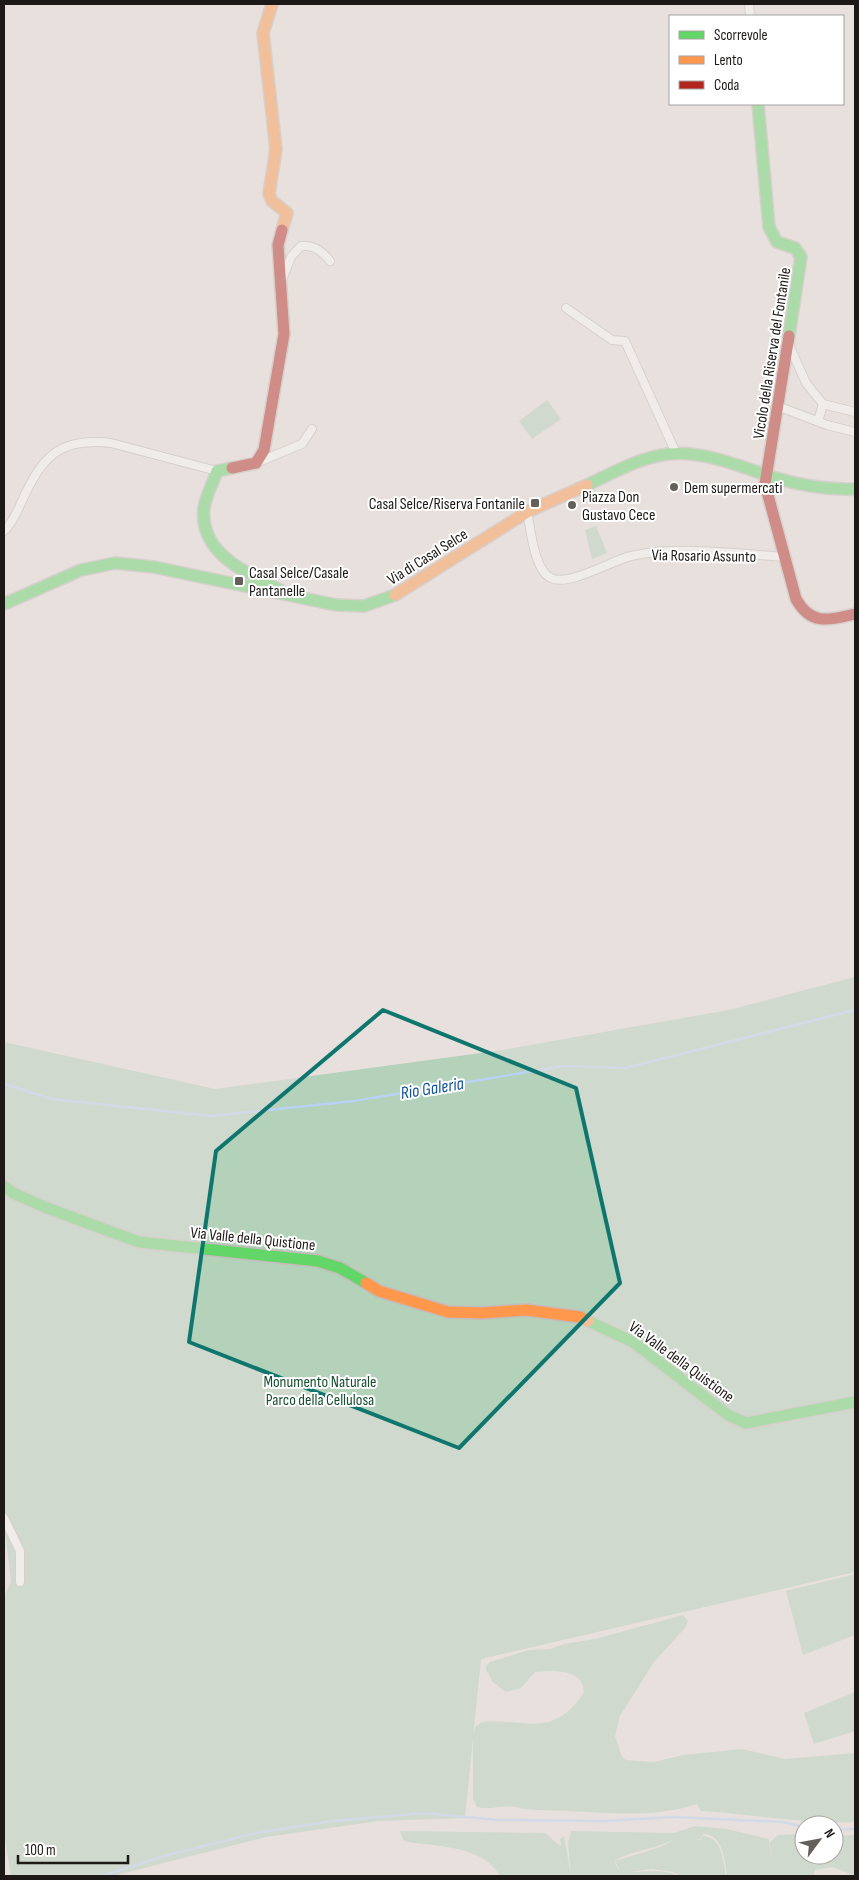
<svg xmlns="http://www.w3.org/2000/svg" width="859" height="1880" font-family="'Sofia Sans Condensed',sans-serif">
<rect width="100%" height="100%" fill="#e7e0dc"/>
<path fill="#b4d1ba" d="M 547,400 L 561,419 L 532,439 L 519,421 Z
M 596,526 L 607,553 L 592,559 L 585,530 Z
M 855,977 L 855,1572 L 481,1659 L 473,1737 L 475,1727 L 482,1722 C 526,1718 553,1740 584,1692 C 582,1667 552,1671 535,1672 L 521,1688 L 506,1692 L 493,1682 L 486,1670 L 486,1666 L 490,1662 L 529,1650 L 550,1649 L 564,1644 L 595,1639 L 683,1615 L 688,1621 L 685,1628 L 654,1662 L 620,1716 L 615,1736 L 622,1757 L 626,1760 L 654,1762 L 683,1755 L 742,1749 L 785,1759 L 855,1753 L 855,1822 C 803,1824 753,1814 701,1811 L 697,1804 C 655,1818 611,1813 568,1811 C 549,1810 532,1811 515,1807 C 502,1804 490,1811 477,1807 L 473,1799 L 473,1738 L 465,1818 L 379,1821 L 266,1837 L 113,1876 L 11,1876 L 4,1833 L 4,1596 L 11,1582 L 6,1538 L 4,1532 L 4,1042 L 215,1089 L 503,1050 L 632,1027 L 729,1010 Z
M 855,1574 L 855,1635 L 803,1655 L 786,1591 Z
M 855,1692 L 855,1731 L 814,1744 L 804,1713 Z
M 695,1826 L 727,1829 L 769,1839 L 771,1859 L 770,1842 L 778,1835 L 804,1834 L 804,1855 L 834,1855 L 834,1836 L 855,1835 L 855,1876 L 833,1867 L 815,1870 L 813,1876 L 727,1876 C 725,1861 723,1834 703,1834 L 701,1839 L 696,1840 L 701,1840 L 703,1836 C 722,1837 723,1861 726,1876 L 682,1876 L 673,1872 L 652,1869 L 629,1872 L 619,1869 L 615,1861 L 661,1847 L 675,1839 C 656,1849 633,1850 614,1861 L 618,1869 C 638,1876 659,1866 678,1876 L 571,1876 L 568,1842 L 571,1831 L 674,1833 Z
M 400,1831 L 545,1833 L 559,1845 L 561,1845 L 560,1839 L 564,1836 L 571,1876 L 500,1876 C 482,1845 439,1847 408,1842 L 403,1840 Z"/>
<g fill="none" stroke-linecap="round" stroke-linejoin="round">
<path stroke="#bad3f4" stroke-width="2.5" d="M 4,1084 L 52,1099 L 211,1116 L 354,1101 L 564,1066 L 625,1068 L 855,1010
M 834,1830 L 855,1829
M 102,1876 L 164,1856 L 256,1833 L 333,1821 L 424,1813 L 497,1820 L 604,1821 L 673,1817 L 783,1822 L 804,1827"/>
<g stroke="#c2bdba" stroke-width="10">
<path id="street" d="M 749,4 L 750,16
M 282,280 L 291,257 L 301,246 C 314,244 323,252 330,261
M 566,308 L 612,340 L 625,341 L 676,453
M 789,345 L 806,383 L 823,404 L 818,421
M 823,404 L 855,412
M 780,407 L 827,425 L 855,432
M 256,463 L 302,444 L 312,429
M 527,512 C 531,530 534,570 551,578 C 568,587 613,560 631,556 C 677,545 737,554 784,557
M 4,531 C 13,523 17,511 22,501 C 42,457 59,437 111,443 L 217,471
M 4,1518 L 20,1551 L 20,1582"/>
</g>
<g stroke="#c2bdba" stroke-width="14">
<path id="fast" d="M 758,104 L 769,227 L 777,242 L 795,248 L 801,257 L 789,336
M 232,468 L 217,471 C 213,483 206,495 204,508 C 199,554 246,572 280,590
M 587,485 C 613,473 640,457 669,454 C 705,450 743,468 776,478 C 803,486 827,490 855,489
M 4,604 L 81,570 L 115,563 L 154,567 L 336,605 L 364,606 L 395,595
M 4,1186 L 13,1193 L 47,1208 L 139,1242 L 318,1261 L 340,1268 L 366,1283
M 588,1321 L 633,1342 L 728,1415 L 746,1423 L 855,1402"/>
</g>
<g stroke="#c2bdba" stroke-width="14">
<path id="slow" d="M 272,4 L 263,33 L 276,149 L 269,194 L 272,201 L 287,213 L 282,230
M 395,595 L 527,512 L 587,485
M 366,1283 L 379,1291 L 448,1312 L 482,1313 L 526,1310 L 580,1317 L 588,1321"/>
</g>
<g stroke="#c2bdba" stroke-width="14">
<path id="jam" d="M 789,336 L 765,484 L 796,599 C 811,626 829,620 855,614
M 232,468 L 256,463 L 264,450 L 284,334 L 278,245 L 282,230"/>
</g>
<use href="#street" stroke="#fbfafa" stroke-width="8"/>
<use href="#fast" stroke="#63d668" stroke-width="11"/>
<use href="#slow" stroke="#ff974d" stroke-width="11"/>
<use href="#jam" stroke="#b3261e" stroke-width="11"/>
</g>
<path d="M0 0H859V1880H0ZM 383,1010 L 576,1088 L 620,1283 L 459,1448 L 189,1342 L 216,1151 Z" fill="#e7e0dc" fill-opacity=".55" fill-rule="evenodd"/>
<path fill="none" stroke="#0f766e" stroke-width="4" stroke-linejoin="round" d="M 383,1010 L 576,1088 L 620,1283 L 459,1448 L 189,1342 L 216,1151 Z"/>
<g fill="#645f5b" stroke="#fff" stroke-width="2">
<circle cx="674" cy="487" r="5"/>
<rect x="530" y="498" width="10" height="10" rx="2.5"/>
<circle cx="572" cy="505" r="5"/>
<rect x="234" y="576" width="10" height="10" rx="2.5"/>
</g>
<g text-anchor="middle" stroke-width="4" stroke-linejoin="round" paint-order="stroke">
<g font-size="16" fill="#1d1916" stroke="#fff">
<text transform="translate(771 353) rotate(-81)" y="6">Vicolo della Riserva del Fontanile</text>
<text transform="translate(704 555) rotate(1)" y="6">Via Rosario Assunto</text>
<text transform="translate(427 556) rotate(-32)" y="6">Via di Casal Selce</text>
<text transform="translate(253 1238) rotate(6)" y="6">Via Valle della Quistione</text>
<text transform="translate(682 1361) rotate(36)" y="6">Via Valle della Quistione</text>
</g>
<g font-size="16" fill="#1d1916" stroke="#fff" text-anchor="start">
<text x="684" y="493">Dem supermercati</text>
<text x="582" y="502">Piazza Don<tspan x="582" dy="18">Gustavo Cece</tspan></text>
<text x="525" y="509" text-anchor="end">Casal Selce/Riserva Fontanile</text>
<text x="249" y="578">Casal Selce/Casale<tspan x="249" dy="18">Pantanelle</tspan></text>
</g>
<g font-size="16" fill="#184f31" stroke="#fff">
<text x="320" y="1387">Monumento Naturale<tspan x="320" dy="18">Parco della Cellulosa</tspan></text>
</g>
<g font-size="18" font-style="italic" fill="#125398" stroke="#fff">
<text transform="translate(432 1088) rotate(-9)" y="6">Rio Galeria</text>
</g>
</g>
<rect width="859" height="1880" fill="none" stroke="#1d1916" stroke-width="10"/>
<rect x="669" y="15" width="175" height="90" fill="#ffffff" stroke="#a5a3a2"/>
<rect x="679" y="31" width="25" height="8" fill="#63d668" stroke="#a5a3a2"/>
<text x="714" y="40" font-size="15" fill="#1d1916">Scorrevole</text>
<rect x="679" y="56" width="25" height="8" fill="#ff974d" stroke="#a5a3a2"/>
<text x="714" y="65" font-size="15" fill="#1d1916">Lento</text>
<rect x="679" y="81" width="25" height="8" fill="#b3261e" stroke="#a5a3a2"/>
<text x="714" y="90" font-size="15" fill="#1d1916">Coda</text>
<g transform="translate(819 1840) rotate(58)"><circle r="24" fill="#ffffff" stroke="#a5a3a2"/>
<path d="M0-4L9 19L0 12L-9 19Z" fill="#645f5b"/>
<text y="-8" font-size="14" font-weight="bold" text-anchor="middle" fill="#1d1916">N</text>
</g>
<path d="M18 1855v8h110v-8" fill="none" stroke="#1d1916" stroke-width="2.5"/>
<text x="25" y="1855" font-size="15" fill="#1d1916" stroke="#ffffff" stroke-width="4" paint-order="stroke">100 m</text>
</svg>
